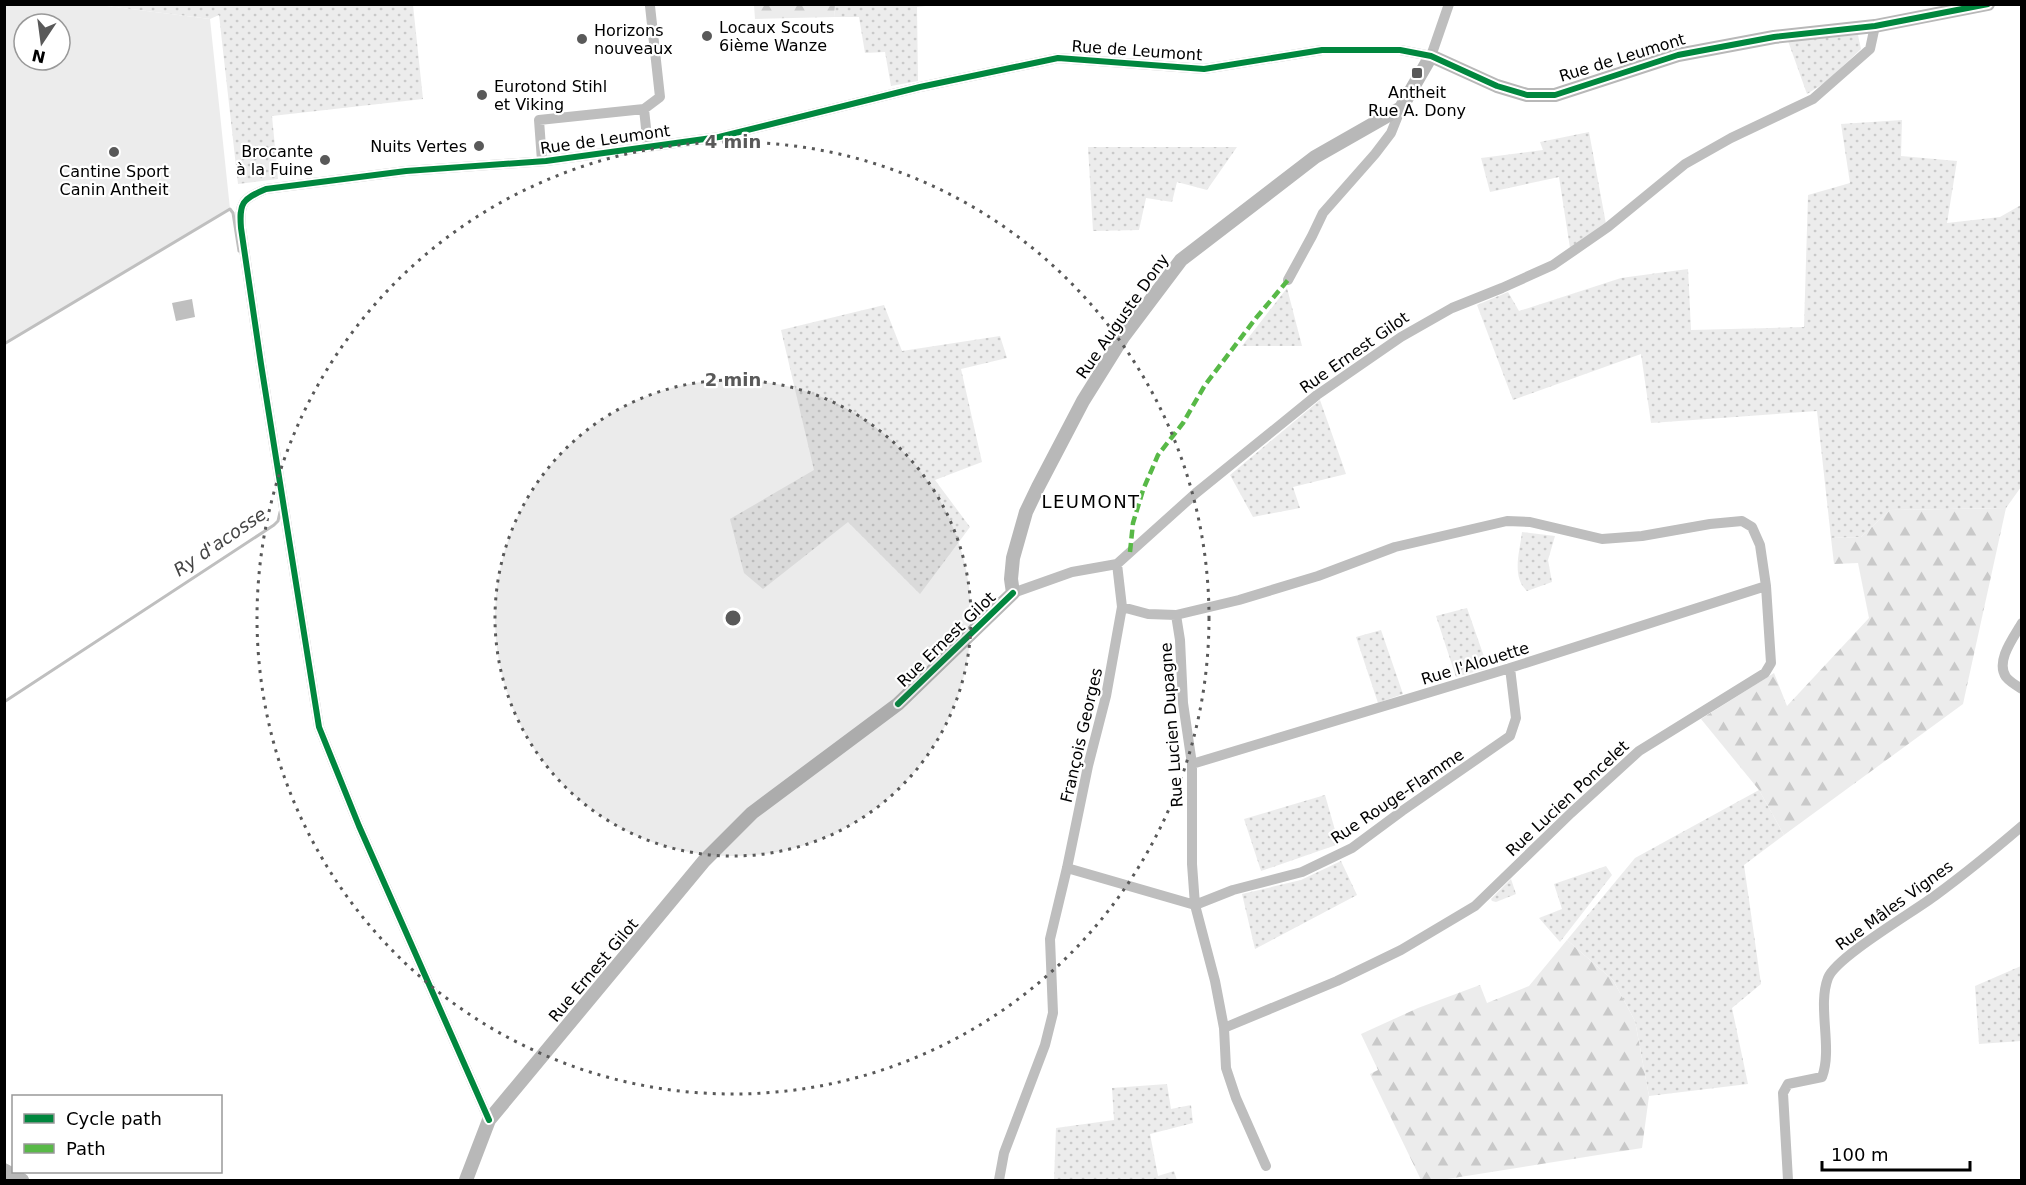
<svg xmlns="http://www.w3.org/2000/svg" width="2026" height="1185" font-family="'DejaVu Sans',sans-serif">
<defs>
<pattern id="grass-dots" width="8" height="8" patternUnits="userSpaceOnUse" patternTransform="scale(1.5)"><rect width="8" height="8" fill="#ececec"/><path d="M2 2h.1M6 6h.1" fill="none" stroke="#c9c9c9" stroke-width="1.8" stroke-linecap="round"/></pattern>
<pattern id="forest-firs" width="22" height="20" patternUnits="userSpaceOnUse" patternTransform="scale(1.5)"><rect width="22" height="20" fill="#ececec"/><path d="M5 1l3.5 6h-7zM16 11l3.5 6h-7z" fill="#c9c9c9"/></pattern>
</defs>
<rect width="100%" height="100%" fill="#fff"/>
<path fill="url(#grass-dots)" d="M 99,5 L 413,5 L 423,99 L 272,116 L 278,179 L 238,184 L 219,15 L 210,19 Z
M 835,5 L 934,5 L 917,7 L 918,81 L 891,86 L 885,52 L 865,53 L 859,17 L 834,17 Z
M 1858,35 L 1861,49 L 1826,82 L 1807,94 L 1788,41 Z
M 1902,120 L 1901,156 L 1957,161 L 1947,223 L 2000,217 L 2021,205 L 2021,487 L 2006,508 L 1890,510 L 1861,537 L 1831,538 L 1817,411 L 1651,423 L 1641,354 L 1513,400 L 1477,305 L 1508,292 L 1519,311 L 1621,278 L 1688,269 L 1691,330 L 1804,327 L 1808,195 L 1850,183 L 1841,124 Z
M 1589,132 L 1606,224 L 1570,248 L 1559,177 L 1490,192 L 1481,158 L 1543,150 L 1540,142 Z
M 1088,147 L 1237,147 L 1207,190 L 1177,182 L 1172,202 L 1146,198 L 1139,230 L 1093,231 Z
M 1287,288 L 1302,346 L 1242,346 Z
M 884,305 L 902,351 L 1000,336 L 1007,358 L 961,369 L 982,462 L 935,480 L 970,527 L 920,594 L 848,522 L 763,589 L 744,573 L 730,519 L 814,470 L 781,330 Z
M 1320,400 L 1346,474 L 1293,487 L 1300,508 L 1253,517 L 1230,475 Z
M 1522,532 L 1555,536 L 1548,560 L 1552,582 L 1527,591 C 1511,577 1520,551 1522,532 Z
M 1467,608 L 1488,668 L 1456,677 L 1436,616 Z
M 1381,630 L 1403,694 L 1378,703 L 1356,637 Z
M 1759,790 L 1784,835 L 1744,865 L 1761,984 L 1732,1008 L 1748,1084 L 1649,1096 L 1635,1021 L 1613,980 L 1567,940 L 1635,858 Z
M 1325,795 L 1339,844 L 1261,871 L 1244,819 Z
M 1341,861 L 1357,895 L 1255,949 L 1242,894 L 1301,880 Z
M 1606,866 L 1612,875 L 1560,942 L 1539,918 L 1562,909 L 1554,884 Z
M 1511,879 L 1516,894 L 1496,902 L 1492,901 L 1491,899 Z
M 2021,966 L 2021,1041 L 1979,1044 L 1975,986 Z
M 1167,1084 L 1171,1109 L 1191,1105 L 1193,1123 L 1150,1134 L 1158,1176 L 1174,1171 L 1177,1180 L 1054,1180 L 1056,1128 L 1114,1120 L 1112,1088 Z"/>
<path fill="url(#forest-firs)" d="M 754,5 L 835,5 L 834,17 L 755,19 Z
M 2006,508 L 1963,704 L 1784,835 L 1759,790 L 1701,719 L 1774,673 L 1787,706 L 1869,618 L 1858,563 L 1834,564 L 1831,538 L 1861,537 L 1890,510 Z
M 1567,940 L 1613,980 L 1635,1021 L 1649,1096 L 1642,1148 L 1441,1180 L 1421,1180 L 1370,1074 L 1378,1070 L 1361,1034 L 1418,1008 L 1480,985 L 1487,1003 L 1529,986 Z"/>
<path fill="#ececec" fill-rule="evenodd" d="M 5,4 L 99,5 L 210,19 L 230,209 L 5,344 ZM 24,24 L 60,24 L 60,60 L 24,60 Z"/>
<path fill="#bfbfbf" d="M 192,299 L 195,317 L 176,321 L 172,303 Z"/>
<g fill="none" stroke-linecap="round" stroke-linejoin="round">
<path stroke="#bfbfbf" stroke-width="3" d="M 4,344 L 230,209 L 233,213 L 239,251
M 4,702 L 274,525 L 278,521 L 280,512"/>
<path stroke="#bebebe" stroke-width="10" d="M 644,109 L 660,97 L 650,6
M 542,161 L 539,120 L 644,109 L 648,147
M 1288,280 L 1312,236 L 1323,213 L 1375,154 L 1391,133 L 1401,108
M 1013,593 L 1072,572 L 1117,564 L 1196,493 L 1317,395 L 1401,337 L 1452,308 L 1502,288 L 1553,265 L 1608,227 L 1685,164 L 1731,138 L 1813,99 L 1870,49 L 1875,26
M 1122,607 L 1148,614 L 1176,615 L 1239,600 L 1318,576 L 1395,547 L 1507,521 L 1530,522 L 1602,539 L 1642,536 L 1710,524 L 1742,521 L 1752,527 L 1760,545 L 1766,586 L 1771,663 L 1765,673 L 1639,751 L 1571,813 L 1475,906 L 1401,950 L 1337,981 L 1224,1028
M 1176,615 L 1180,640 L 1183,703 L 1192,764 L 1192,864 L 1195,905 L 1215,981 L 1224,1028 L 1226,1068 L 1236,1098 L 1266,1166
M 2022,623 C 2014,637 1995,661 2006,677 C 2010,682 2017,686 2022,689
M 1192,764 L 1510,668 L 1766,586
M 1067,868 L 1195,905
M 1195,905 L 1233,890 L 1302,872 L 1352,848 L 1402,811 L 1510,736 L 1516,718 L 1510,668
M 489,1120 L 359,826 L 319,727 L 261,364 L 241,228 C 239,203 242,199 266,189 L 406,171 L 546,161 L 719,137 L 920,87 L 1058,58 L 1204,69 L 1322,50 L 1400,50 L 1431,56 L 1449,4
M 999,1180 L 1004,1153 L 1045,1045 L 1053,1013 L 1050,939 L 1067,868 L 1088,766 L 1106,696 L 1122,607 L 1117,564
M 1788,1180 L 1783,1093 L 1788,1084 L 1822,1077 C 1833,1048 1817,1007 1828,978 C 1836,957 1915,911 1936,895 C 1966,873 1994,850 2022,826"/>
<path stroke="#b8b8b8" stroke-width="14" d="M 4,1170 L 22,1180
M 466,1180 L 489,1120 L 704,861 L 752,813 L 898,704 L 1013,593 L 1011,579 L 1013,558 L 1026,512 L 1038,487 L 1083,401 L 1123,337 L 1181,260 L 1315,157 L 1401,108 L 1431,56 L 1497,86 L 1527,95 L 1555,95 L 1678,55 L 1774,37 L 1875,26 L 1988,4"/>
<path stroke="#58b947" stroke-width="4.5" stroke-dasharray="9 4.5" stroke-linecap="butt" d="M 1130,552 L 1133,523 L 1143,490 L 1158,455 L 1183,423 L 1205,385 L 1256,318 L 1288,280"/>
<g stroke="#fff" stroke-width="10">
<path id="cycleway" d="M 898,704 L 1013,593
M 489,1120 L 359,826 L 319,727 L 261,364 L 241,228 C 239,203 242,199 266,189 L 406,171 L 546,161 L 719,137 L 920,87 L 1058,58 L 1204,69 L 1322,50 L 1400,50 L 1431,56 L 1497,86 L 1527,95 L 1555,95 L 1678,55 L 1774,37 L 1875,26 L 1988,4"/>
</g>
<use href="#cycleway" stroke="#00873e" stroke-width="6"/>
</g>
<circle cx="733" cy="618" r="238" fill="#595959" fill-opacity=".12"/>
<g fill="none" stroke="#595959" stroke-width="3" stroke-dasharray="3 6">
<circle cx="733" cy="618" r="238"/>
<circle cx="733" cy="618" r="476"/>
</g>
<g fill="#595959" stroke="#fff" stroke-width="2">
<circle cx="707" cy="36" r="6"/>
<circle cx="582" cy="39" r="6"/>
<rect x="1411" y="67" width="12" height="12" rx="3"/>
<circle cx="482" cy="95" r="6"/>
<circle cx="479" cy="146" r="6"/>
<circle cx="114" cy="152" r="6"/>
<circle cx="325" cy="160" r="6"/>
</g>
<g text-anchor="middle" stroke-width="4.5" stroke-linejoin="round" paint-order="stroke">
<g font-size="16" fill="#000" stroke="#fff" text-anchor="start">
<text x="719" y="33">Locaux Scouts<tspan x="719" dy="18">6ième Wanze</tspan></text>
<text x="594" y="36">Horizons<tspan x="594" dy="18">nouveaux</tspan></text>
<text x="494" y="92">Eurotond Stihl<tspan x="494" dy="18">et Viking</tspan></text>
<text x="1417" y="98" text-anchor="middle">Antheit<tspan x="1417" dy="18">Rue A. Dony</tspan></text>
<text x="467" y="152" text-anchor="end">Nuits Vertes</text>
<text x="313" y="157" text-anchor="end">Brocante<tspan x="313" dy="18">à la Fuine</tspan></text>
<text x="114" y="177" text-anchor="middle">Cantine Sport<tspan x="114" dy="18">Canin Antheit</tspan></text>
</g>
<g font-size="16" fill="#000" stroke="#fff">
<text transform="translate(1137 50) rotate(4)" y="6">Rue de Leumont</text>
<text transform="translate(1622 57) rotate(-17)" y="6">Rue de Leumont</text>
<text transform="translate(605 139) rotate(-8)" y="6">Rue de Leumont</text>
<text transform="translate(1122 316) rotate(-55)" y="6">Rue Auguste Dony</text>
<text transform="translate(1354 352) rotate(-35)" y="6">Rue Ernest Gilot</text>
<text transform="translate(946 639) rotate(-44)" y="6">Rue Ernest Gilot</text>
<text transform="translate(1475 663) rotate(-17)" y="6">Rue l'Alouette</text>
<text transform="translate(1171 725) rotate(-94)" y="6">Rue Lucien Dupagne</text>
<text transform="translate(1081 735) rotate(-77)" y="6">François Georges</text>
<text transform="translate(1397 796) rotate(-34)" y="6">Rue Rouge-Flamme</text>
<text transform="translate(1567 798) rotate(-43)" y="6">Rue Lucien Poncelet</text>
<text transform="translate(1894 905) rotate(-36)" y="6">Rue Mâles Vignes</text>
<text transform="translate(593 970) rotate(-50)" y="6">Rue Ernest Gilot</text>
</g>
<g font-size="18" letter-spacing="1.5" fill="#000" stroke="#fff">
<text x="1091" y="508">LEUMONT</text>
</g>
<g font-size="18" font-style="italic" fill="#444" stroke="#fff">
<text transform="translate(220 542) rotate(-34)" y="6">Ry d'acosse</text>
</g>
</g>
<circle cx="733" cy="618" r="9" fill="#595959" stroke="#fff" stroke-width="3"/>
<g font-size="18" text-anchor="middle" font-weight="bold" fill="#595959" stroke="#fff" stroke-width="4.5" stroke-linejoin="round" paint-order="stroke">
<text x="733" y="148">4 min</text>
<text x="733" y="386">2 min</text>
</g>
<rect width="2026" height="1185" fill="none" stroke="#000000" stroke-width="12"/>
<rect x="12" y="1095" width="210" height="78" fill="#ffffff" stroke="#999999" stroke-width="1.5"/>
<rect x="24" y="1114" width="30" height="9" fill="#00873e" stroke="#999999" stroke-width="1.5"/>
<text x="66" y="1125" font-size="18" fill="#000000">Cycle path</text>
<rect x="24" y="1144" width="30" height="9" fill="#58b947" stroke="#999999" stroke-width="1.5"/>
<text x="66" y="1155" font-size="18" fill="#000000">Path</text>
<g transform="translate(42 42) rotate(193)"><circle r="28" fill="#ffffff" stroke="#999999" stroke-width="1.5"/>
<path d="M0-4.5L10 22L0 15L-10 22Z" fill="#595959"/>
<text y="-9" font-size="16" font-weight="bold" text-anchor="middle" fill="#000000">N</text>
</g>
<path d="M1822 1161v9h148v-9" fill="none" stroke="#000000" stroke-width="3"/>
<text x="1831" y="1161" font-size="18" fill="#000000" stroke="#ffffff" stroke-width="4.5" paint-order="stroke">100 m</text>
</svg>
